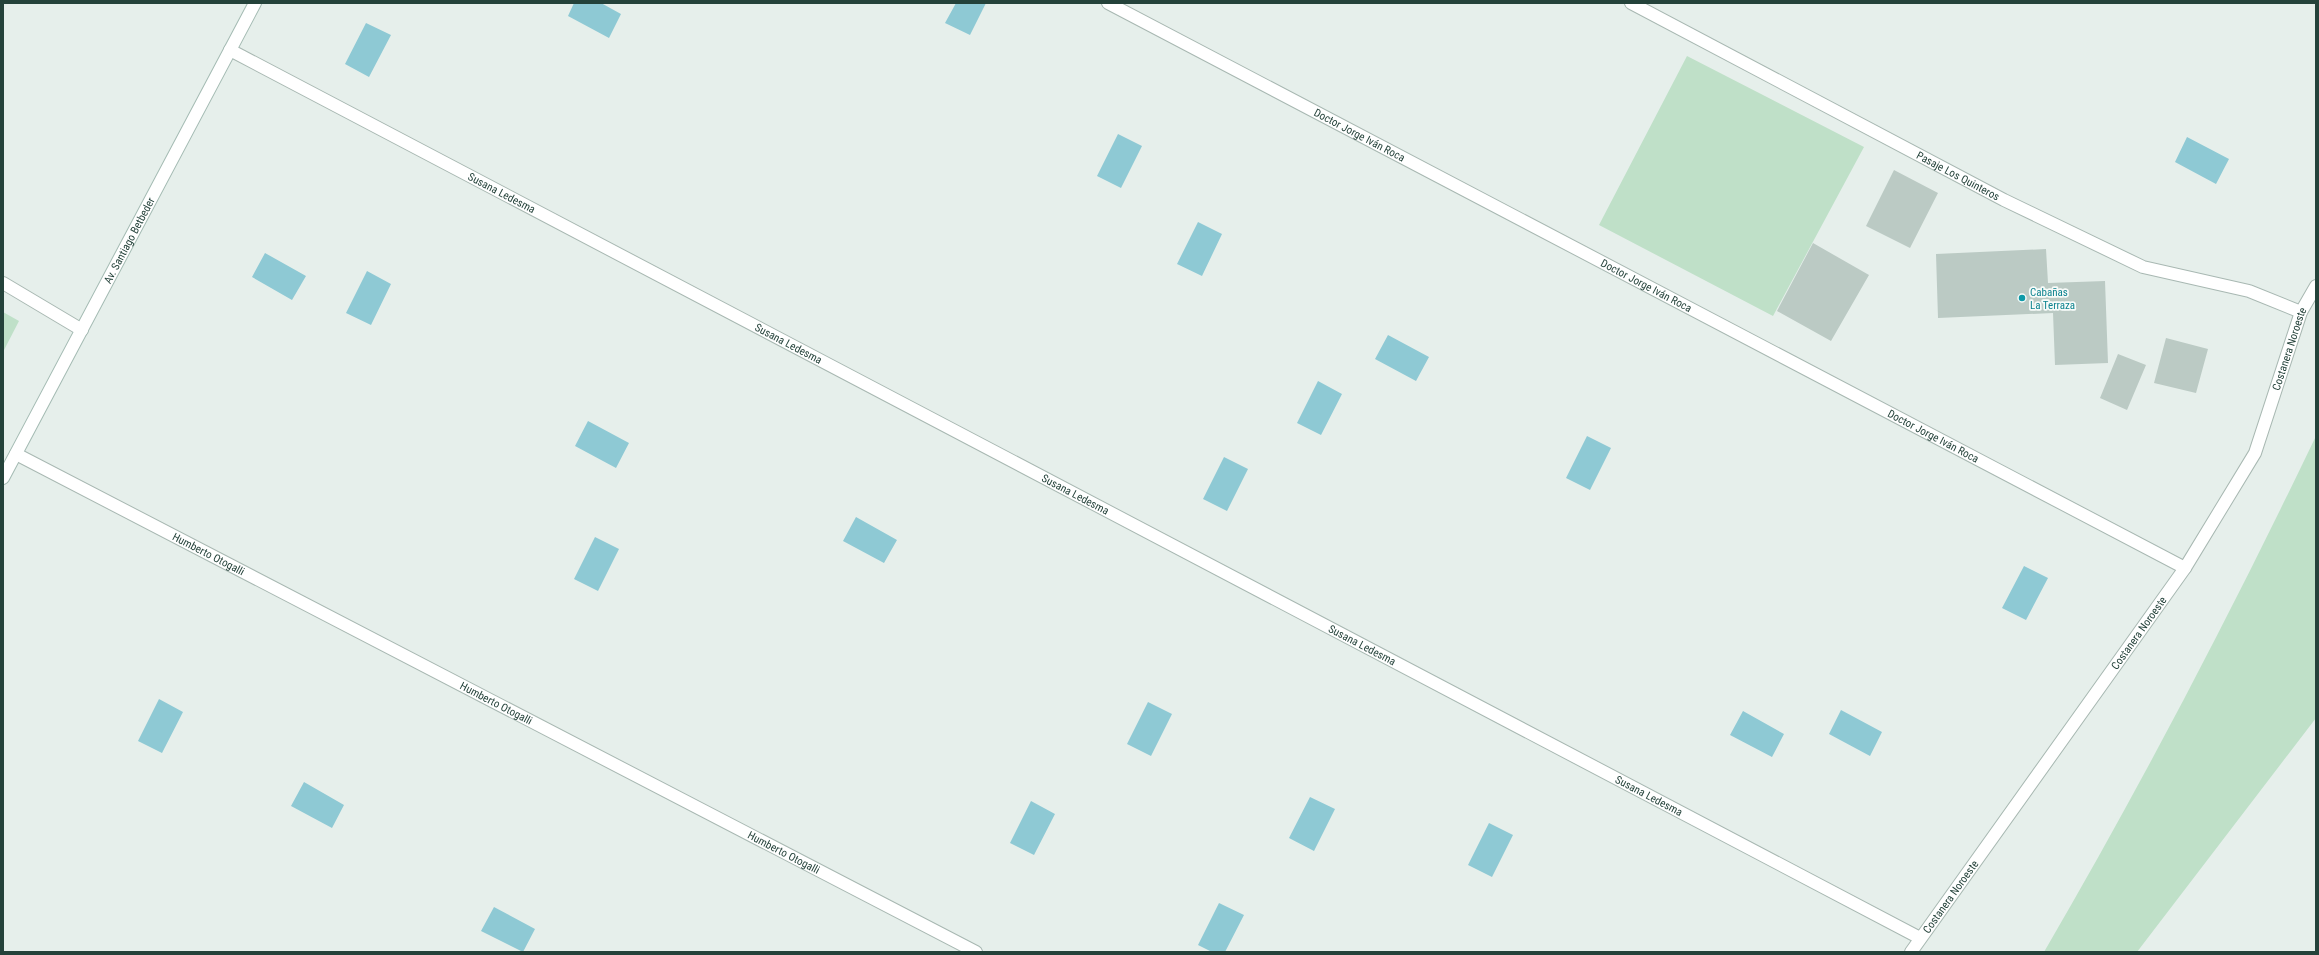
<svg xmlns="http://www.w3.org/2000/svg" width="2319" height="955" font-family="'Roboto Condensed',sans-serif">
<rect width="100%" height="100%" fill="#e6efeb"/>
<path fill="#bfe0c8" d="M 1687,56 L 1864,147 L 1773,316 L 1599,225 Z
M 3,312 L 19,321 L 3,352 Z
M 2316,436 L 2316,718 L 2137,952 L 2044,952 C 2142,784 2232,611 2316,436 Z"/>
<path fill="#8ec9d4" d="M 574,3 L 601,3 L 621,14 L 609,38 L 568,16 Z
M 956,3 L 986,3 L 970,35 L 945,23 Z
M 366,23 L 391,35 L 369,77 L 345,64 Z
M 1118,134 L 1142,146 L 1121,188 L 1097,176 Z
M 2187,137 L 2229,159 L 2216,184 L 2175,162 Z
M 1198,222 L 1222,234 L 1202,276 L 1177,264 Z
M 265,253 L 306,276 L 292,300 L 252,277 Z
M 367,271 L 391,284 L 371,325 L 346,313 Z
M 1388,335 L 1429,357 L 1416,381 L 1375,359 Z
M 1318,381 L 1342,394 L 1321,435 L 1297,423 Z
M 588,421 L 629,443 L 616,468 L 575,446 Z
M 1587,436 L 1611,448 L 1590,490 L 1566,478 Z
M 1224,457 L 1248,469 L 1227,511 L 1203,499 Z
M 856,517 L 897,540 L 884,563 L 843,541 Z
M 595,537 L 619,549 L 598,591 L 574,579 Z
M 2024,566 L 2048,578 L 2026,620 L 2002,608 Z
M 159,699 L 183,712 L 162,753 L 138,741 Z
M 1148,702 L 1172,714 L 1151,756 L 1127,744 Z
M 1841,710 L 1882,732 L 1870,756 L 1829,734 Z
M 1743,711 L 1784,734 L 1772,757 L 1730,735 Z
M 304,782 L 344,805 L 332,828 L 291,806 Z
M 1310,797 L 1335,809 L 1314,851 L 1289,838 Z
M 1031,801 L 1055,814 L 1034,855 L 1010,843 Z
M 1489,823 L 1513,835 L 1492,877 L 1468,865 Z
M 1219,903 L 1244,915 L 1225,952 L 1212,952 L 1198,945 Z
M 494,907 L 535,929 L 523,952 L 481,931 Z"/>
<path fill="#bbcac4" d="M 1894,170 L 1938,193 L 1910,248 L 1866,226 Z
M 1813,243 L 1869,275 L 1831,341 L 1777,311 Z
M 2046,249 L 2048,283 L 2105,281 L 2108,363 L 2055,365 L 2053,313 L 1938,318 L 1936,254 Z
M 2166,338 L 2208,349 L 2196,393 L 2154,383 Z
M 2118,354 L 2146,365 L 2127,410 L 2100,398 Z"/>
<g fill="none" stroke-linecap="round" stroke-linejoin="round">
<g stroke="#a8b8b2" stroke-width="14">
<g id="lane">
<path id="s1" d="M 1631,3 L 2004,200 L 2143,267 L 2249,291 L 2301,312"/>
</g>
</g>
<g stroke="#a8b8b2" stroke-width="14">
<g id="street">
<path id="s2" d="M 1108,3 L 2185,568"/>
<path id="s3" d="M 230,50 L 1920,938"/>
<path d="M 3,283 L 82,330"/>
<path id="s4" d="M 16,454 L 976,952"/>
<path id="s5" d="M 1911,952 L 2185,568 L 2255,453 L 2301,312 L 2316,286"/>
</g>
</g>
<g stroke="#a4bbb3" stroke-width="14">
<g id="secondary">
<path id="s6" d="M 3,478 L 255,3"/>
</g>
</g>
<use href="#lane" stroke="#fff" stroke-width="12"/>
<use href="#street" stroke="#fff" stroke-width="12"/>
<use href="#secondary" stroke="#fff" stroke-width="12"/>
</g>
<circle fill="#0f9aa8" stroke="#f7fbf9" stroke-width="1.5" cx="2022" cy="298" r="4"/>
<g text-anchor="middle" stroke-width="3.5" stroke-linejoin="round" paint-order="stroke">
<g font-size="11" fill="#24423a" stroke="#f7fbf9">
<text dy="4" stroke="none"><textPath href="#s2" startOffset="284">Doctor Jorge Iván Roca</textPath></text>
<text dy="4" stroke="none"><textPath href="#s1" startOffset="370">Pasaje Los Quinteros</textPath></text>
<text dy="4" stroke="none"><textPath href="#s3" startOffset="307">Susana Ledesma</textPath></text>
<text dy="4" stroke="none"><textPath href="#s6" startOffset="269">Av. Santiago Betbeder</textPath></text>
<text dy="4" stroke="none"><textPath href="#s2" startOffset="608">Doctor Jorge Iván Roca</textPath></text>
<text dy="4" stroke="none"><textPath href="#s3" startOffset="631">Susana Ledesma</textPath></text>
<text dy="4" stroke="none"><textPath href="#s5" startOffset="716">Costanera Noroeste</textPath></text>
<text dy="4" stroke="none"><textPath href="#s2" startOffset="932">Doctor Jorge Iván Roca</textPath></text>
<text dy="4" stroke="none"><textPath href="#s3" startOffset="955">Susana Ledesma</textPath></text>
<text dy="4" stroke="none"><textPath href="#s4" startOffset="217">Humberto Otogalli</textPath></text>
<text dy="4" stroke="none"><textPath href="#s5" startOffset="392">Costanera Noroeste</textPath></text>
<text dy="4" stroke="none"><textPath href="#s3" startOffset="1279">Susana Ledesma</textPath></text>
<text dy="4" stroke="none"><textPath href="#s4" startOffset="541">Humberto Otogalli</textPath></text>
<text dy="4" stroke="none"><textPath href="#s3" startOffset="1603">Susana Ledesma</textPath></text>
<text dy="4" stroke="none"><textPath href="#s4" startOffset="865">Humberto Otogalli</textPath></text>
<text dy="4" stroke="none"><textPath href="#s5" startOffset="68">Costanera Noroeste</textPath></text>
</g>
<g font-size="11" fill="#0d838f" stroke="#f7fbf9" text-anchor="start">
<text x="2030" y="296">Cabañas<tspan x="2030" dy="13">La Terraza</tspan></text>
</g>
</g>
<rect width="2319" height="955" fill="none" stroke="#24423a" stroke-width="8"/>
</svg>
